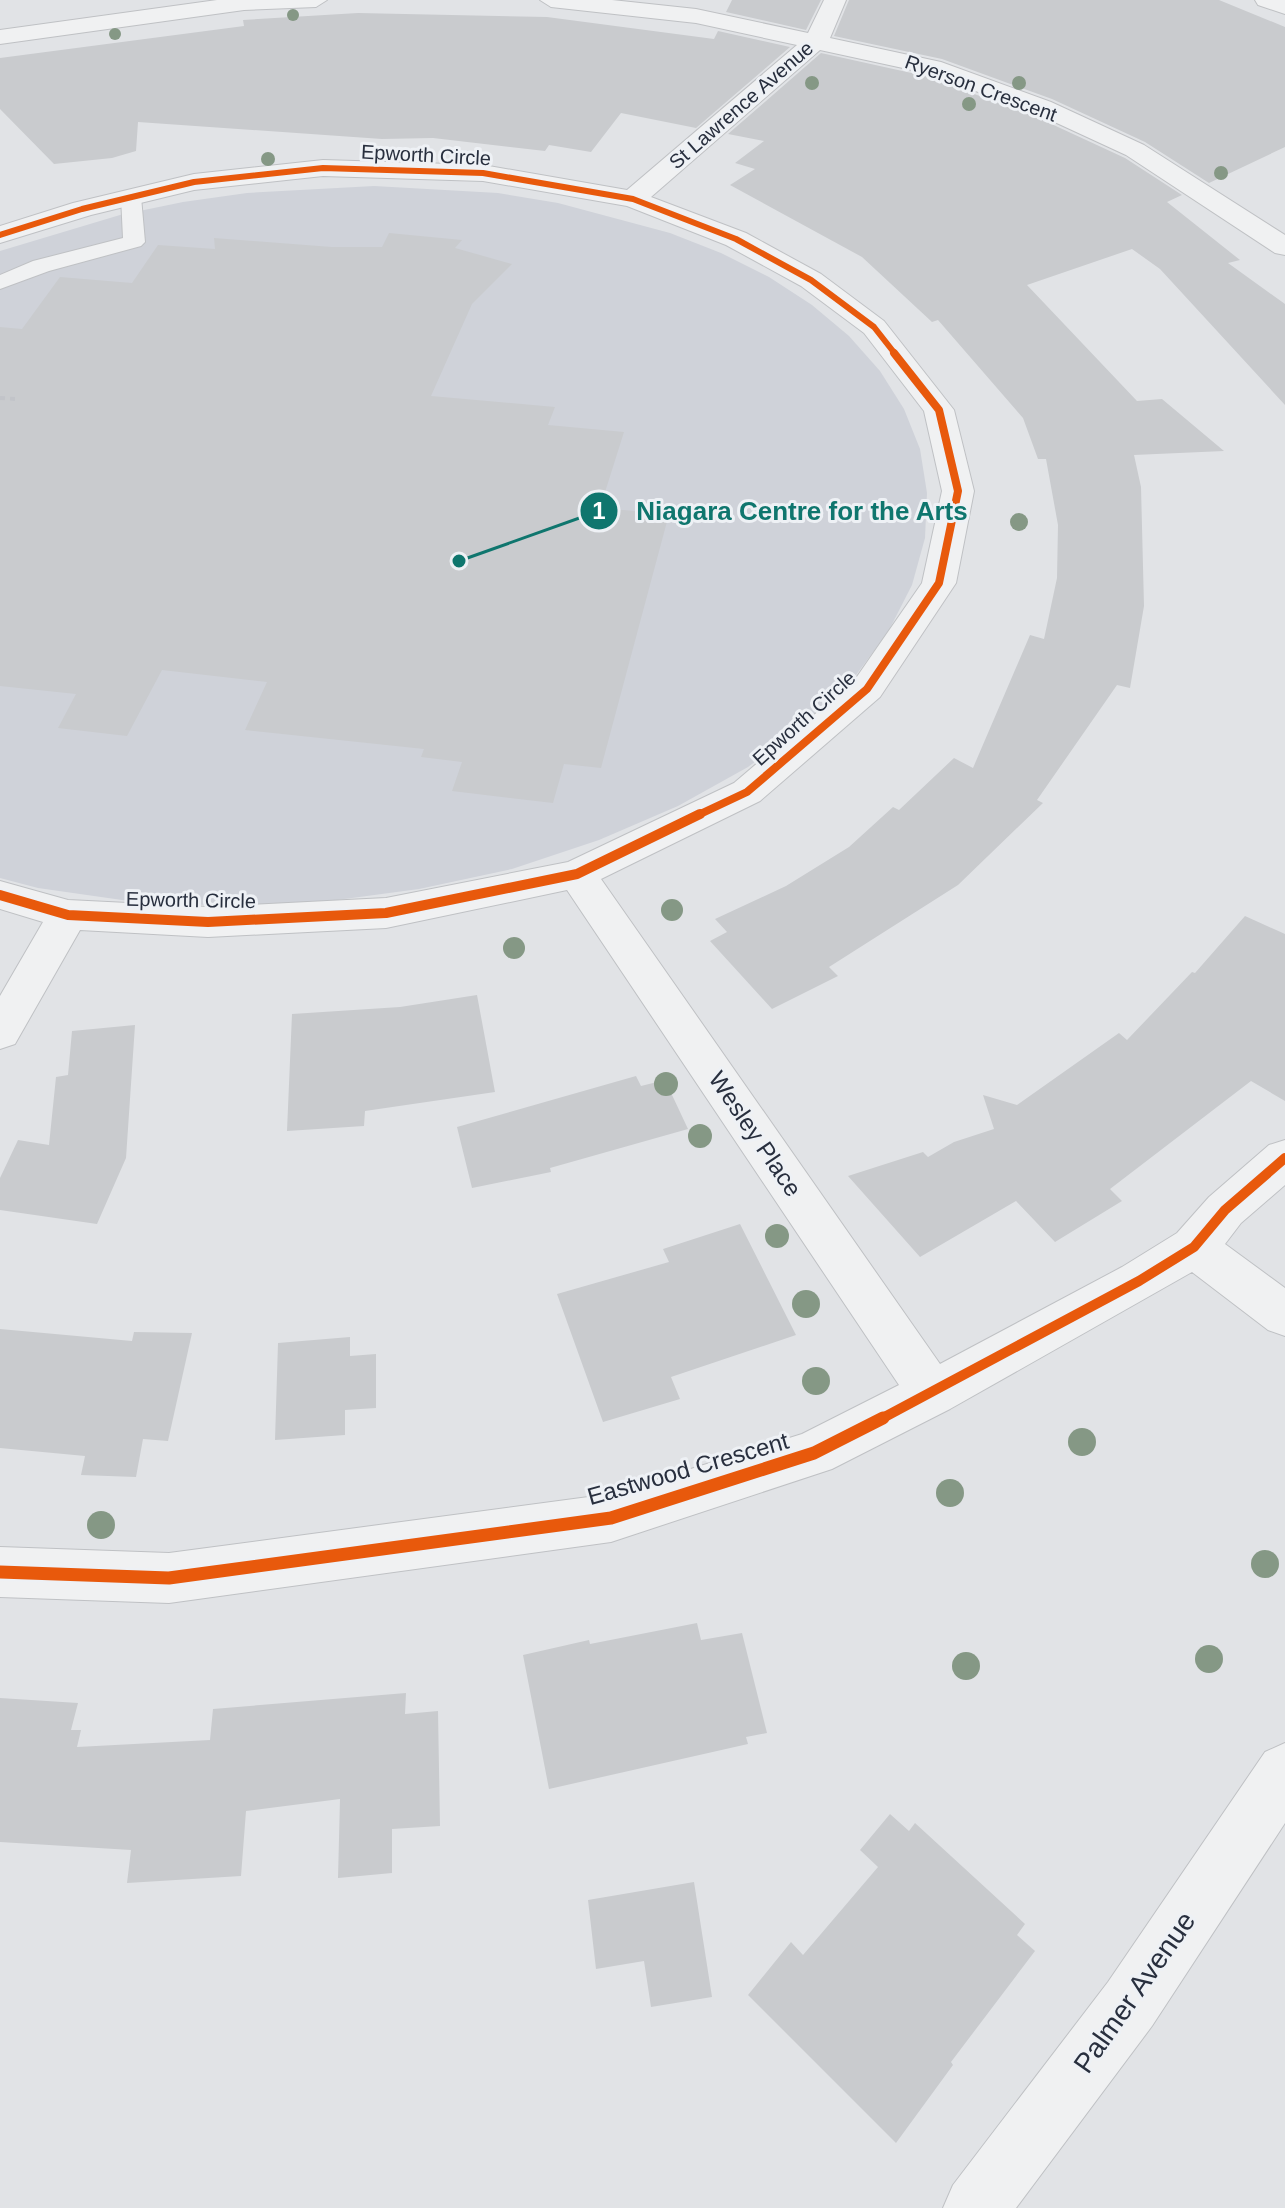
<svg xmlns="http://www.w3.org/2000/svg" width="1285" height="2208" font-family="Arial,sans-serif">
<rect width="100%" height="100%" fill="#e1e3e6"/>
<path fill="#cfd2d9" d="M 374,186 L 498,193 L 558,203 L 670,233 L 721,253 L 769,277 L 812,305 L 849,336 L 880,371 L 904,409 L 920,449 L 927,493 L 925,538 L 912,585 L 888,632 L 853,679 L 806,724 L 748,767 L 678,806 L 599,840 L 512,869 L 419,889 L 322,902 L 225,906 L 129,901 L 38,888 L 0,878 L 0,251 L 120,215 L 183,202 L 247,193 Z"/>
<path fill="#c9cbce" d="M 732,0 L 821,0 L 806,30 L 726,12 Z
M 849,0 L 1219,0 L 1285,27 L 1285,147 L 1209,183 L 1145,142 L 1052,99 L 942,59 L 834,36 Z
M 358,13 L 547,17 L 714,39 L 718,31 L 790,47 L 696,128 L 621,113 L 591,152 L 549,145 L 545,151 L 433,138 L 382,139 L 138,122 L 136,151 L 112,158 L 54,164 L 0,109 L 0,58 L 244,26 L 243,20 Z
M 821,53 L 925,76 L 1032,115 L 1125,158 L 1182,195 L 1167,202 L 1240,260 L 1228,263 L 1285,304 L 1285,405 L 1160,269 L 1132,249 L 1027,285 L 1137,401 L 1162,399 L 1224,451 L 1134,455 L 1141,487 L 1144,606 L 1130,688 L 1117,685 L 1037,800 L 1043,803 L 958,885 L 829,967 L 838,976 L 772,1009 L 710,941 L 727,932 L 715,919 L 786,886 L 849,847 L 893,807 L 899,810 L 954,758 L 973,768 L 1030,635 L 1044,639 L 1057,578 L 1058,525 L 1046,459 L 1038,459 L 1023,418 L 938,320 L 932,322 L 862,257 L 730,185 L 755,169 L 735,163 L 764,141 L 728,134 Z
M 389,233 L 462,240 L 455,248 L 512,264 L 472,304 L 431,396 L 555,407 L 548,425 L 624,432 L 600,508 L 669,514 L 601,768 L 564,764 L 553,803 L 452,791 L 462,762 L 421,757 L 424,749 L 245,730 L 267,682 L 162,670 L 127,736 L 58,728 L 76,694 L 0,686 L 0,327 L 22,329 L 60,277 L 132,283 L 158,245 L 215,249 L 214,238 L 332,247 L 382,247 Z
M 1245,916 L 1285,934 L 1285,1101 L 1251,1081 L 1110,1189 L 1122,1201 L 1055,1242 L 1016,1201 L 920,1257 L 848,1176 L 923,1152 L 928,1157 L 954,1142 L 994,1129 L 983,1095 L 1017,1105 L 1119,1033 L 1127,1040 L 1192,972 L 1195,973 Z
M 477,995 L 495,1092 L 365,1111 L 364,1126 L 287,1131 L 292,1014 L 400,1007 Z
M 135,1025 L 126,1158 L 97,1224 L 0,1210 L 0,1178 L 18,1140 L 49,1145 L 56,1077 L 68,1075 L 72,1031 Z
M 636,1076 L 641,1086 L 665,1080 L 688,1129 L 550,1168 L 551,1172 L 472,1188 L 457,1127 Z
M 740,1224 L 796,1335 L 671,1377 L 680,1399 L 603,1422 L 557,1294 L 669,1262 L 663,1249 Z
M 0,1329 L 132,1341 L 134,1332 L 192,1333 L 168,1441 L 143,1439 L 136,1477 L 81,1475 L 85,1456 L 0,1448 Z
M 350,1337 L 350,1356 L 376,1354 L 376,1408 L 345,1410 L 345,1435 L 275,1440 L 278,1343 Z
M 697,1623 L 701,1640 L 742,1633 L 767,1733 L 746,1737 L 748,1744 L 549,1789 L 523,1655 L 589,1640 L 590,1644 Z
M 406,1693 L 405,1714 L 438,1711 L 440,1826 L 392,1829 L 392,1873 L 338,1878 L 340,1799 L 246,1811 L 241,1876 L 127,1883 L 131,1850 L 0,1842 L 0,1698 L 78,1703 L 71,1730 L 81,1730 L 77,1747 L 210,1740 L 213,1709 Z
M 890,1814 L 909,1831 L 915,1823 L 1025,1924 L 1017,1935 L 1035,1951 L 951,2062 L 953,2065 L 896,2143 L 748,1995 L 791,1942 L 803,1955 L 878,1867 L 860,1850 Z
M 694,1882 L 712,1997 L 651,2007 L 644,1961 L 596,1969 L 588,1900 Z"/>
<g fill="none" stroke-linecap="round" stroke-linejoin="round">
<g stroke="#bfc1c4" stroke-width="2">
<path id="service" d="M 131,191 L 141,197 L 145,242 L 141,246 L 49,271 L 0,289 L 0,275 L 33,261 L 123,238 L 121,197 Z"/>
</g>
<g stroke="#bfc1c4" stroke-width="2">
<path id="minor" d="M 217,0 L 327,0 L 316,7 L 244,10 L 0,44 L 0,30 Z
M 540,0 L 612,0 L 696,9 L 808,33 L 824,0 L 846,0 L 830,38 L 941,62 L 1051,102 L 1144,145 L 1285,235 L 1285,255 L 1275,253 L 1126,155 L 1033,112 L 926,73 L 820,50 L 651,197 L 746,233 L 821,274 L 884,321 L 954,410 L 974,491 L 956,583 L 880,697 L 760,801 L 601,879 L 940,1364 L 1122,1267 L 1177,1233 L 1209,1197 L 1269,1145 L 1285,1140 L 1285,1185 L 1241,1223 L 1225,1244 L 1285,1288 L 1285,1336 L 1268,1330 L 1192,1272 L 950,1409 L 832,1469 L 611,1542 L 169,1603 L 0,1597 L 0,1547 L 169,1553 L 611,1494 L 802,1434 L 899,1385 L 567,890 L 386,928 L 208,937 L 80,930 L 15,1044 L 0,1049 L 0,996 L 43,922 L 0,909 L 0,881 L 68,900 L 208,907 L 386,898 L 568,862 L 734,783 L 854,681 L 922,583 L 942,491 L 924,411 L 864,333 L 801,286 L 726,245 L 627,206 L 483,181 L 323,176 L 194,190 L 91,215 L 0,243 L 0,226 L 73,203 L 194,174 L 323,160 L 483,165 L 627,190 L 797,45 L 696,23 L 551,7 Z
M 1255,0 L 1285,0 L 1285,14 L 1258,5 Z
M 1285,1743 L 1285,1823 L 1152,2026 L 1016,2208 L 943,2208 L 953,2185 L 1108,1982 L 1265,1752 Z"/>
</g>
<path stroke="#c2c4c9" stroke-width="4" stroke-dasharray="5 5" stroke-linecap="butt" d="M 0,398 L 16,399"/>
<use href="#service" fill="#f0f1f2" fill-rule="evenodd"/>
<use href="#minor" fill="#f0f1f2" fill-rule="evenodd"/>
<g stroke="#eef1f5" stroke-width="9">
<path id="cycleway-far3" d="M 0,235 L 82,209 L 194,182 L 323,168 L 483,173 L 633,199 L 736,239 L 811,280 L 874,327 L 896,355"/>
</g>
<g stroke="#eef1f5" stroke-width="12">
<path id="cycleway-far2" d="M 696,816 L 747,792 L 867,689 L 939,583 L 958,491 L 939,410 L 894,353"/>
</g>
<g stroke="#eef1f5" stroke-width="15">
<path id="cycleway-far1" d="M 0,895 L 68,915 L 208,922 L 386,913 L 577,874 L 700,814
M 879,1420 L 1139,1281 L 1194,1247 L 1225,1210 L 1285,1158"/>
</g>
<g stroke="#eef1f5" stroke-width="18">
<path id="cycleway" d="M 0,1572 L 169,1578 L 611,1518 L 814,1453 L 883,1418"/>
</g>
<use href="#cycleway-far3" stroke="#e8590c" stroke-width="6"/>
<use href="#cycleway-far2" stroke="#e8590c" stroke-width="8"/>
<use href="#cycleway-far1" stroke="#e8590c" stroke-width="10"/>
<use href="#cycleway" stroke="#e8590c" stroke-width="13"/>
</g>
<g fill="#859885">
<circle cx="293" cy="15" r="6"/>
<circle cx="115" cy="34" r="6"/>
<circle cx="812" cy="83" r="7"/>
<circle cx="1019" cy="83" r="7"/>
<circle cx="969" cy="104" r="7"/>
<circle cx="268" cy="159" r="7"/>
<circle cx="1221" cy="173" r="7"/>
<circle cx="1019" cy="522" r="9"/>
<circle cx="672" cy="910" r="11"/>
<circle cx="514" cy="948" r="11"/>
<circle cx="666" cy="1084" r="12"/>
<circle cx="700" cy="1136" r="12"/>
<circle cx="777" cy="1236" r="12"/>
<circle cx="806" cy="1304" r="14"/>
<circle cx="816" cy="1381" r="14"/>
<circle cx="1082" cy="1442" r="14"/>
<circle cx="950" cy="1493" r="14"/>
<circle cx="101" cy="1525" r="14"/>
<circle cx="1265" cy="1564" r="14"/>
<circle cx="1209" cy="1659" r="14"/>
<circle cx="966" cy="1666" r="14"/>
</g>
<g text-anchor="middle" stroke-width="6" stroke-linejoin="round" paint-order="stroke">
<g font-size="20" fill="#282f3e" stroke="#eef1f5">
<text transform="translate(981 88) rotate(20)" y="7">Ryerson Crescent</text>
<text transform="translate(741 105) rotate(-41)" y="7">St Lawrence Avenue</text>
<text transform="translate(426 155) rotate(3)" y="7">Epworth Circle</text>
<text transform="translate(804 718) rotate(-42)" y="7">Epworth Circle</text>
<text transform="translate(191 900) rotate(1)" y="7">Epworth Circle</text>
</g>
<g font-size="24" fill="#282f3e" stroke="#eef1f5">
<text transform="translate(755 1134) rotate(56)" y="8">Wesley Place</text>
<text transform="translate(688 1469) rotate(-16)" y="8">Eastwood Crescent</text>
</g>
<g font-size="28" fill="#282f3e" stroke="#eef1f5">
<text transform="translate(1134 1992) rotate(-55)" y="10">Palmer Avenue</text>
</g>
</g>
<path fill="none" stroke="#0f766e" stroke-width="3" d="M459 561L599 511"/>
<g fill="#0f766e" stroke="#eef1f5" stroke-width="3">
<circle cx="459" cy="561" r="8"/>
<circle cx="599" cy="511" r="20"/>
</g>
<g font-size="24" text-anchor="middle" font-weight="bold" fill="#fff">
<text x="599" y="519">1</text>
</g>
<g font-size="26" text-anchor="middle" font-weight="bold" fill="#0f766e" stroke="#eef1f5" stroke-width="6" stroke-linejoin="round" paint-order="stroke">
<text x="802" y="520">Niagara Centre for the Arts</text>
</g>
</svg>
